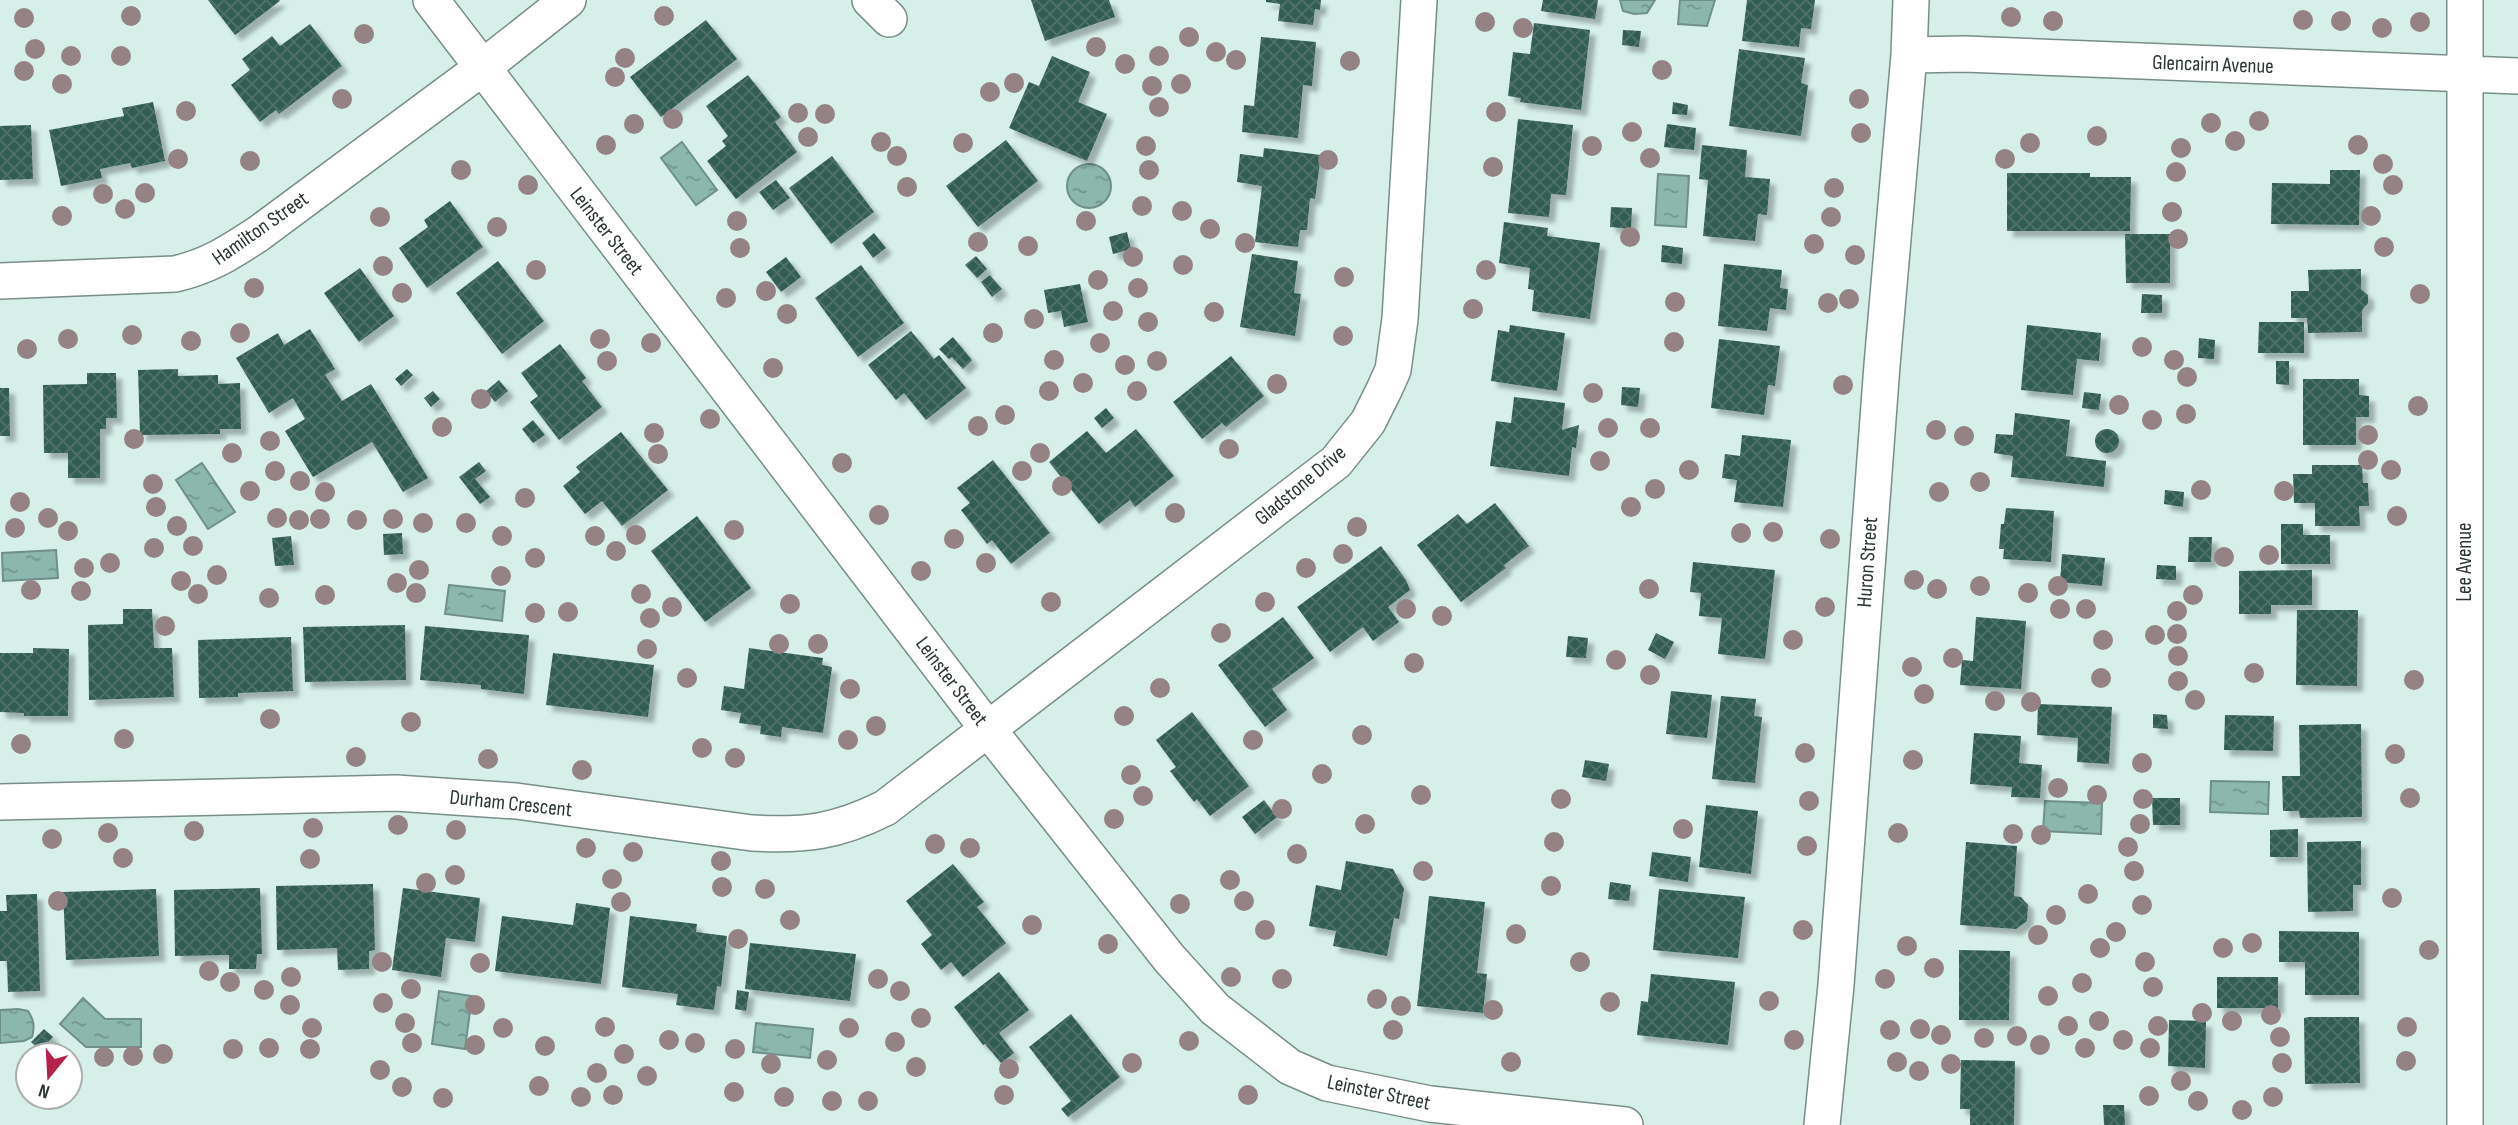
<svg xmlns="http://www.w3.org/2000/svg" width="2518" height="1125" font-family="'Sofia Sans Condensed',sans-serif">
<defs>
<pattern id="water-ripples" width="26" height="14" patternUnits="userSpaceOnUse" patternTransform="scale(1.75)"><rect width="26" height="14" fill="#8bb7ad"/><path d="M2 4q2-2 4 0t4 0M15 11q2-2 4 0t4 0" fill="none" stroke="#72968d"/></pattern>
<pattern id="building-cross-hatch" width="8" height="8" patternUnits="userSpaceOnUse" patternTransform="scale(1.75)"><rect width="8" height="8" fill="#335d54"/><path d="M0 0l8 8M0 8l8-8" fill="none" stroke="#4f716a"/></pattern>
<filter id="shadow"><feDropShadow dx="6" dy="6" stdDeviation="2" flood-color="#0004"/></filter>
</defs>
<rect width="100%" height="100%" fill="#d6efe9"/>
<path fill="url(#water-ripples)" stroke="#6e9088" stroke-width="2" d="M 1620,0 L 1655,0 L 1647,13 L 1634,14 L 1623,11 Z
M 1680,0 L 1715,0 L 1707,26 L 1678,24 Z
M 682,142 L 717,190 L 696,205 L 661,158 Z
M1067 186a22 22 0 1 1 44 0a22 22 0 1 1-44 0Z
M 1658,174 L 1689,176 L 1686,227 L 1655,225 Z
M 202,463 L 235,512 L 208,529 L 176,480 Z
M 56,550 L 58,578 L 3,581 L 2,553 Z
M 449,585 L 505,591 L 502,621 L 445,614 Z
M 2211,781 L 2269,782 L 2268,814 L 2210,812 Z
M 2045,801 L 2102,803 L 2101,834 L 2043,831 Z
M 439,991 L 472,996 L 465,1049 L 432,1044 Z
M 83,998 L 105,1019 L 141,1019 L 141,1047 L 86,1047 L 60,1024 Z
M 18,1009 L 28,1011 C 34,1020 35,1027 32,1037 L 24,1041 L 0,1043 L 0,1010 Z
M 756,1023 L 813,1029 L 810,1058 L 753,1052 Z"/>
<path fill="url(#building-cross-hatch)" filter="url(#shadow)" d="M 208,0 L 279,0 L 280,1 L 235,35 Z
M 1031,0 L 1109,0 L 1115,17 L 1045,41 Z
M 1266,0 L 1321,0 L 1320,10 L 1315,9 L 1313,25 L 1278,21 L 1280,4 L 1266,2 Z
M 1543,0 L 1598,0 L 1595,19 L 1541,11 Z
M 1747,0 L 1815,0 L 1811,29 L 1801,28 L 1799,47 L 1742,41 Z
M 706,20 L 737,59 L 661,117 L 630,77 Z
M 1534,23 L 1590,30 L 1581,110 L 1520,102 L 1521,98 L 1508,96 L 1513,52 L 1530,54 Z
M 310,24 L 342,66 L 279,114 L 276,110 L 260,122 L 231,85 L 250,70 L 242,59 L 272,36 L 280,46 Z
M 1623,30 L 1641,31 L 1639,47 L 1622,45 Z
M 1261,37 L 1316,42 L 1312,86 L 1303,85 L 1298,138 L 1242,132 L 1244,105 L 1254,106 Z
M 1739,49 L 1805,58 L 1801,83 L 1808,85 L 1801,136 L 1729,126 Z
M 1052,56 L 1090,72 L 1078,102 L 1107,114 L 1087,161 L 1009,128 L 1029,82 L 1039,86 Z
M 748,75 L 781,117 L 775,122 L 797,152 L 736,199 L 707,161 L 726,146 L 722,141 L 728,136 L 706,106 Z
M 153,102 L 165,161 L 132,168 L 130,163 L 100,169 L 102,178 L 61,186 L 49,130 L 124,116 L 122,108 Z
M 1673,102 L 1688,105 L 1687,115 L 1672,114 Z
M 1518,119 L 1573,125 L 1566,195 L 1551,194 L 1549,217 L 1508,213 Z
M 1667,124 L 1696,128 L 1694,150 L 1664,147 Z
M 31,125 L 33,179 L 0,180 L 0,126 Z
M 1006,140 L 1038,181 L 978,227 L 946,186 Z
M 1702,145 L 1747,150 L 1745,177 L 1770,179 L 1767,215 L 1758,214 L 1755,241 L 1703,236 L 1708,180 L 1699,179 Z
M 1264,148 L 1321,155 L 1315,199 L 1310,198 L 1307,230 L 1300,230 L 1298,247 L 1255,242 L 1262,186 L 1237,182 L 1240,154 L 1263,157 Z
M 832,156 L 874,212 L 831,244 L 789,188 Z
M 2330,170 L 2360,170 L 2359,225 L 2271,224 L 2272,183 L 2330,184 Z
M 2007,173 L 2090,173 L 2090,177 L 2131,177 L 2130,231 L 2007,231 Z
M 776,180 L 790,198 L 773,210 L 759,192 Z
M 450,201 L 483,247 L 427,288 L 399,248 L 428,227 L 424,220 Z
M 1611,207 L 1632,208 L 1631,229 L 1610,227 Z
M 1504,222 L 1548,228 L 1547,236 L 1600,243 L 1590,319 L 1532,311 L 1534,290 L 1528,289 L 1530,268 L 1499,263 Z
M 1127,232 L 1131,249 L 1113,254 L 1109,237 Z
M 874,233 L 886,248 L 873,258 L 862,243 Z
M 2125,234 L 2170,234 L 2170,283 L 2126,283 Z
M 1662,245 L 1683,248 L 1682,264 L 1661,262 Z
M 1252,254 L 1298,261 L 1294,293 L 1301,294 L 1295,336 L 1240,327 Z
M 976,256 L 987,269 L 977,278 L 965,265 Z
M 786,257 L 801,277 L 781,292 L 766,272 Z
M 498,261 L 544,321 L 502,354 L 456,293 Z
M 1724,264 L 1782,270 L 1780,288 L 1788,289 L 1786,310 L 1770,308 L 1767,331 L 1718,326 Z
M 861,265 L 904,323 L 858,357 L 815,298 Z
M 360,268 L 394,316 L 359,342 L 324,293 Z
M 2361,269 L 2361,289 L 2368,295 L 2368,303 L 2362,310 L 2362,332 L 2308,333 L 2307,318 L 2291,318 L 2291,291 L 2309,291 L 2308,270 Z
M 990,275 L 1002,289 L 992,297 L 981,282 Z
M 1080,284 L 1088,322 L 1064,327 L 1061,311 L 1048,313 L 1044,290 Z
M 2142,294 L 2162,295 L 2162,313 L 2141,313 Z
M 2259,322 L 2304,322 L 2304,353 L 2258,353 Z
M 1510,325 L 1565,333 L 1557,391 L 1491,381 L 1498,330 L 1509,332 Z
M 2027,325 L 2101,333 L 2099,361 L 2077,359 L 2073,395 L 2021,390 Z
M 310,329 L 335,369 L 325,375 L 342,401 L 371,384 L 428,478 L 403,492 L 372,442 L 313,477 L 285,431 L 305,419 L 293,398 L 269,413 L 236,358 L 278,333 L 284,345 Z
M 911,331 L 934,359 L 939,355 L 966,388 L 926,420 L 904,393 L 896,400 L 868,365 Z
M 953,337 L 972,360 L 963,369 L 952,357 L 949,359 L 939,349 Z
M 2199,338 L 2215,340 L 2214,359 L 2198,358 Z
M 1719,339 L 1780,346 L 1775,386 L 1768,385 L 1764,415 L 1711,408 Z
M 560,344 L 586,378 L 582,381 L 602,407 L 559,440 L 530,402 L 538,396 L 521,373 Z
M 1231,356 L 1264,396 L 1226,427 L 1222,423 L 1202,439 L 1173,402 Z
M 2276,361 L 2289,361 L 2289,385 L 2276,384 Z
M 178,369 L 178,376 L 218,375 L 218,384 L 240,383 L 241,429 L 220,429 L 220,434 L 140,435 L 138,370 Z
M 407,369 L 413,375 L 401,386 L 395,379 Z
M 87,373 L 116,373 L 117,418 L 106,418 L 106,429 L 100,429 L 100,478 L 68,478 L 68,453 L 44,453 L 43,385 L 87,384 Z
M 2303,379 L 2359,379 L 2359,395 L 2369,396 L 2369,417 L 2356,417 L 2356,445 L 2303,445 Z
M 499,380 L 508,391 L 495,402 L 486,391 Z
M 1622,387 L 1640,388 L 1638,407 L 1621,405 Z
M 0,388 L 9,388 L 10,436 L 0,436 Z
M 433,391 L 440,399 L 431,407 L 424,398 Z
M 2084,392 L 2101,394 L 2099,410 L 2082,408 Z
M 1514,397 L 1565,403 L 1562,430 L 1579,425 L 1576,448 L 1572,447 L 1569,476 L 1490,466 L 1496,421 L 1511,423 Z
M 1106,408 L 1114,418 L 1102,428 L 1094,418 Z
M 2015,413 L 2070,420 L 2066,456 L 2106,461 L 2104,487 L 2011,477 L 2013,456 L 1994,453 L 1996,434 L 2013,435 Z
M 533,420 L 545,435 L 533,443 L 522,429 Z
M2095 441a12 12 0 1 1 24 0a12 12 0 1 1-24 0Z
M 1136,429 L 1174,476 L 1135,507 L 1130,500 L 1099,524 L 1049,462 L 1087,431 L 1106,453 Z
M 621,432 L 668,490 L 622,526 L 602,501 L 585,514 L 563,486 L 580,472 L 576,467 Z
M 1742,435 L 1791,440 L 1783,507 L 1734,502 L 1737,480 L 1722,478 L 1725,454 L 1740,456 Z
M 993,460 L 1050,533 L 1011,564 L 992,540 L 987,544 L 961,510 L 970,503 L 957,488 Z
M 479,462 L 486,471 L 475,479 L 490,497 L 480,504 L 459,477 Z
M 2312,465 L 2362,465 L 2363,483 L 2368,483 L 2369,506 L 2359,506 L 2360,526 L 2315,526 L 2315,503 L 2294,503 L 2293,474 L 2312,474 Z
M 2165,490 L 2184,492 L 2183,507 L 2164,504 Z
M 1495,503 L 1529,546 L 1504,565 L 1506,568 L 1461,602 L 1417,545 L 1458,514 L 1467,524 Z
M 2006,508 L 2054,511 L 2051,562 L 2003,559 L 2004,549 L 1999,549 L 2001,524 L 2004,524 Z
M 697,516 L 751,588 L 705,622 L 651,551 Z
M 2281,524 L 2303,524 L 2303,535 L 2330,535 L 2330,564 L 2281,564 Z
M 402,533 L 403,554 L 384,555 L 383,534 Z
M 291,536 L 294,565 L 275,566 L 272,538 Z
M 2189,537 L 2212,537 L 2211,562 L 2188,562 Z
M 1381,546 L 1406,580 L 1410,590 L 1388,607 L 1399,622 L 1373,641 L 1363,627 L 1330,652 L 1297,607 Z
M 2062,554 L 2105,558 L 2102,586 L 2060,582 Z
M 1693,562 L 1775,570 L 1765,659 L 1718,654 L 1722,618 L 1699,616 L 1701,593 L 1690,592 Z
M 2157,565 L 2176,566 L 2176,580 L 2156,579 Z
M 2312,570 L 2312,605 L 2271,605 L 2271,614 L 2239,614 L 2239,571 Z
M 123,609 L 152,609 L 154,648 L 172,648 L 174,697 L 89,700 L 88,625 L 123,624 Z
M 2297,610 L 2358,610 L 2357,686 L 2296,685 Z
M 1283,617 L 1314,658 L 1272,689 L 1287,710 L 1265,727 L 1218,665 Z
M 1976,617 L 2026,621 L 2021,689 L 1960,685 L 1962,660 L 1973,661 Z
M 405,625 L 406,680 L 305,682 L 303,627 Z
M 425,626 L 529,635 L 524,694 L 481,689 L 481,685 L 420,680 Z
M 1656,633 L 1674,642 L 1665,659 L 1648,650 Z
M 1568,636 L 1588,638 L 1586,658 L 1566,657 Z
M 291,637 L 293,691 L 238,693 L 238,697 L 199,698 L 198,640 Z
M 33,648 L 69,649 L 68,716 L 24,716 L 24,713 L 0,712 L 0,653 L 33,653 Z
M 749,648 L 823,658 L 822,665 L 832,667 L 823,733 L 782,727 L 781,737 L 760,734 L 761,726 L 739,723 L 741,713 L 721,710 L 724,686 L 744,689 Z
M 553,653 L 654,665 L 648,717 L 546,705 Z
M 1671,691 L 1712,695 L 1707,738 L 1666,734 Z
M 1721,696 L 1756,699 L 1754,716 L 1762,717 L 1755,783 L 1712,779 Z
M 2038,704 L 2112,707 L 2109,764 L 2077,762 L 2078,738 L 2037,735 Z
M 1192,712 L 1249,786 L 1210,816 L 1197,799 L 1194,802 L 1170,771 L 1176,767 L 1156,740 Z
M 2153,714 L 2167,715 L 2168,729 L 2153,728 Z
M 2225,715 L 2274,716 L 2273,751 L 2224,750 Z
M 2361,724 L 2362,817 L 2300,818 L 2299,811 L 2283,811 L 2282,776 L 2300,776 L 2299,725 Z
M 1974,733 L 2021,736 L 2019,763 L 2042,765 L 2040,798 L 2011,797 L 2012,787 L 1970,784 Z
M 1585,760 L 1609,764 L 1606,781 L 1582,777 Z
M 2152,798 L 2180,798 L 2180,825 L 2153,825 Z
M 1264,800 L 1277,817 L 1255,834 L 1242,817 Z
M 1706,805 L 1758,811 L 1751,874 L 1699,867 Z
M 2298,829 L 2298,857 L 2270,857 L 2270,830 Z
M 2361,841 L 2361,885 L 2353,885 L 2353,911 L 2308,912 L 2307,842 Z
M 1966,842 L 2017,846 L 2014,896 L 2021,897 L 2028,905 L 2027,921 L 2016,929 L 1960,925 Z
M 1652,852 L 1691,857 L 1688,882 L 1649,876 Z
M 1346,861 L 1393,869 L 1404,889 L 1399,919 L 1394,918 L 1387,956 L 1333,946 L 1336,931 L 1309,926 L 1316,885 L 1341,890 Z
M 953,864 L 984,902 L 977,907 L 1006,943 L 963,977 L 951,962 L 941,970 L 921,944 L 932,935 L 906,901 Z
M 1610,882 L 1631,885 L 1629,901 L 1608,899 Z
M 373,884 L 375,950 L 369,951 L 369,969 L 338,970 L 337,948 L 277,950 L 276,886 Z
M 260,888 L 262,954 L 257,954 L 256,969 L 229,969 L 229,955 L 175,956 L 174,890 Z
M 403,888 L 480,898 L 475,942 L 446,938 L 441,977 L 392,970 Z
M 156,889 L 159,956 L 66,960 L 63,892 Z
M 1659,889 L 1745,897 L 1738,958 L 1653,950 Z
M 37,894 L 40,991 L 8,992 L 7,961 L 0,961 L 0,911 L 7,911 L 6,895 Z
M 1429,896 L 1485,902 L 1477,973 L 1487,974 L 1483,1013 L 1417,1006 Z
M 576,903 L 610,908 L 601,984 L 495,971 L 502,916 L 573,925 Z
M 630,916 L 697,924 L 696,932 L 727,936 L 721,987 L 717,986 L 714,1010 L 676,1005 L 678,994 L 622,987 Z
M 2279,931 L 2359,932 L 2359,995 L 2305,995 L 2305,962 L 2279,962 Z
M 750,943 L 856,954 L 850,1001 L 745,989 Z
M 1959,950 L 2010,951 L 2009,1020 L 1959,1020 Z
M 999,972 L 1029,1010 L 999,1033 L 1014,1053 L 1001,1063 L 985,1044 L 983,1045 L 954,1007 Z
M 1651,974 L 1735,982 L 1728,1045 L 1637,1035 L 1641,1001 L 1648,1002 Z
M 2217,977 L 2278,977 L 2278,1008 L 2217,1008 Z
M 737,990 L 749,992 L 746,1011 L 735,1009 Z
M 1071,1014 L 1120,1077 L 1068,1117 L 1061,1109 L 1071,1101 L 1029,1047 Z
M 2309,1017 L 2359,1017 L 2360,1083 L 2305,1084 L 2304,1018 Z
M 2169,1020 L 2206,1021 L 2205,1068 L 2168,1066 Z
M 44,1029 L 53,1037 L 40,1050 L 31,1042 Z
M 1961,1060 L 2015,1061 L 2014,1125 L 1970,1125 L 1970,1109 L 1960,1109 Z
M 2103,1105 L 2124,1105 L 2125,1125 L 2104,1125 Z"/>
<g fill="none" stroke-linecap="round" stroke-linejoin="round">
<g stroke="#788e88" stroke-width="38">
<path id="street" d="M 431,0 L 987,728 L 1169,958 L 1215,1009 L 1290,1067 L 1327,1083 L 1430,1104 L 1625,1125
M 870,0 L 889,19
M 2465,0 L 2465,1125
M 1909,55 L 1965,54 L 2518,76
M 0,281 L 175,274 C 209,266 229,253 258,234 L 482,68 L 568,0
M 0,802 L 396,793 L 516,801 L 752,833 C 805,836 837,832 885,808 L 1336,462 L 1368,422 L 1384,390 L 1393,370 L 1400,319 L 1419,0
M 1822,1125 L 1836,985 L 1882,365 L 1909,55 L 1911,0"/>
</g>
<use href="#street" stroke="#fff" stroke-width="35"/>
</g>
<g fill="#958284">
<circle cx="131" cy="16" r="10"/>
<circle cx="664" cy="16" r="10"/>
<circle cx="2011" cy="17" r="10"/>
<circle cx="24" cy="18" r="10"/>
<circle cx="2303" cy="20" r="10"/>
<circle cx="2053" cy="21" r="10"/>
<circle cx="2341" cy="21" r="10"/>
<circle cx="1485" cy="22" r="10"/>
<circle cx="2420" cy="22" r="10"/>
<circle cx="1523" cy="28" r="10"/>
<circle cx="2382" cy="28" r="10"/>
<circle cx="364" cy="34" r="10"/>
<circle cx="1189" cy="37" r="10"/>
<circle cx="1096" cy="47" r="10"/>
<circle cx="35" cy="49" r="10"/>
<circle cx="1216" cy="52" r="10"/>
<circle cx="71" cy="56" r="10"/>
<circle cx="121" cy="56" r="10"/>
<circle cx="1159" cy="56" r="10"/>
<circle cx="625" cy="58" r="10"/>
<circle cx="1236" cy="60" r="10"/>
<circle cx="1350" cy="61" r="10"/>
<circle cx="1125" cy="64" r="10"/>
<circle cx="1662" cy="70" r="10"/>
<circle cx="24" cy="71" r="10"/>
<circle cx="615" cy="77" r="10"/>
<circle cx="1014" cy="83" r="10"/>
<circle cx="62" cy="84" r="10"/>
<circle cx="1181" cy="84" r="10"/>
<circle cx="1152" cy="86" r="10"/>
<circle cx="990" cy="92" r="10"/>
<circle cx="342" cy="99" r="10"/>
<circle cx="1859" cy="99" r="10"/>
<circle cx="1159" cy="107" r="10"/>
<circle cx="186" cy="111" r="10"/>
<circle cx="1496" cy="112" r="10"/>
<circle cx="798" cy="113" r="10"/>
<circle cx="825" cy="114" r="10"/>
<circle cx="673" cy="119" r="10"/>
<circle cx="2259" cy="121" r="10"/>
<circle cx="2211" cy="123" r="10"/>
<circle cx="634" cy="124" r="10"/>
<circle cx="1632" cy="132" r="10"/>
<circle cx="1861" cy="133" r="10"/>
<circle cx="2097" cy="136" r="10"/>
<circle cx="808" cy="137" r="10"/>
<circle cx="2235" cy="141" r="10"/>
<circle cx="881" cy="142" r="10"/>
<circle cx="963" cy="143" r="10"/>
<circle cx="2030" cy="143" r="10"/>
<circle cx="606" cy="145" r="10"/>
<circle cx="2358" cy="145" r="10"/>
<circle cx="1146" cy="146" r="10"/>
<circle cx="1592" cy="146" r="10"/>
<circle cx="2181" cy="148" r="10"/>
<circle cx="897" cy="156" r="10"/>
<circle cx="1650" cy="158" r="10"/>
<circle cx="178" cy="159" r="10"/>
<circle cx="2005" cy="159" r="10"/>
<circle cx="1328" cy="160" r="10"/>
<circle cx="250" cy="161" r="10"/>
<circle cx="2383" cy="164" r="10"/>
<circle cx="1493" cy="167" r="10"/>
<circle cx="461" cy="170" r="10"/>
<circle cx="1149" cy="170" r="10"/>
<circle cx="2176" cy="172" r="10"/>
<circle cx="528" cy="185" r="10"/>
<circle cx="2393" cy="185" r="10"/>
<circle cx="907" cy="187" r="10"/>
<circle cx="1834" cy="188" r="10"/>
<circle cx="145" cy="193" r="10"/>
<circle cx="103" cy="194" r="10"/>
<circle cx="1142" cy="206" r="10"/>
<circle cx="125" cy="209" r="10"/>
<circle cx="1182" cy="211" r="10"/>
<circle cx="2172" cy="212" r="10"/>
<circle cx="62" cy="216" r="10"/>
<circle cx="2371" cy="216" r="10"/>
<circle cx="380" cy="217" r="10"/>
<circle cx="1831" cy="217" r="10"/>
<circle cx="737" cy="221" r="10"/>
<circle cx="1086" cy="221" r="10"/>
<circle cx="497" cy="227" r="10"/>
<circle cx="1210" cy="229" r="10"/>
<circle cx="1630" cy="237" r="10"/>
<circle cx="2178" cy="239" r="10"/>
<circle cx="978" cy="242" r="10"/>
<circle cx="1245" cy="243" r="10"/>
<circle cx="1814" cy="244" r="10"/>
<circle cx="1028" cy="246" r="10"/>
<circle cx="2384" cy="247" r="10"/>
<circle cx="740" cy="248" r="10"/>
<circle cx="1855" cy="255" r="10"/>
<circle cx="1133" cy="257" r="10"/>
<circle cx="1183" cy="265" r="10"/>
<circle cx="383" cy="266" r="10"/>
<circle cx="536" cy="270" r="10"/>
<circle cx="1486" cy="270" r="10"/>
<circle cx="1344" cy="277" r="10"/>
<circle cx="1098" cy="280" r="10"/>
<circle cx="254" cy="288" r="10"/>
<circle cx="1138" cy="288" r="10"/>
<circle cx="766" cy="291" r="10"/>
<circle cx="402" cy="293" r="10"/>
<circle cx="2420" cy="294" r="10"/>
<circle cx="726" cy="298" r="10"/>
<circle cx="1849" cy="299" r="10"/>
<circle cx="1675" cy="302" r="10"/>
<circle cx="1828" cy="303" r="10"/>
<circle cx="1473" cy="309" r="10"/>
<circle cx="1113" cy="311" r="10"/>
<circle cx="1214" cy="312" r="10"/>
<circle cx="787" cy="314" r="10"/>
<circle cx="1034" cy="319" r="10"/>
<circle cx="1148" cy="322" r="10"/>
<circle cx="240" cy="333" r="10"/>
<circle cx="993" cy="333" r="10"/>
<circle cx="132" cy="335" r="10"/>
<circle cx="1343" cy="336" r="10"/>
<circle cx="68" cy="339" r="10"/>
<circle cx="600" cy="339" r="10"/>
<circle cx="191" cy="341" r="10"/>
<circle cx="1674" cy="342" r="10"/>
<circle cx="651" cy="343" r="10"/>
<circle cx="1100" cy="343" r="10"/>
<circle cx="2142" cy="347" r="10"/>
<circle cx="27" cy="349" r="10"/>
<circle cx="1054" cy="360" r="10"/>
<circle cx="2174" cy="360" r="10"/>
<circle cx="607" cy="361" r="10"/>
<circle cx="1157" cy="361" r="10"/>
<circle cx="1125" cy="365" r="10"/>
<circle cx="773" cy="368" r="10"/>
<circle cx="2187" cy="377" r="10"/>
<circle cx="1083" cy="383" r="10"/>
<circle cx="1277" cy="384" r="10"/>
<circle cx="1843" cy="385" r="10"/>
<circle cx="1049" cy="391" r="10"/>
<circle cx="1137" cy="391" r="10"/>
<circle cx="1593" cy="393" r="10"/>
<circle cx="481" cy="399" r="10"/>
<circle cx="2119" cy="405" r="10"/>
<circle cx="2418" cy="406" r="10"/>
<circle cx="2186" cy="414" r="10"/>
<circle cx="1005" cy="415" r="10"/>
<circle cx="710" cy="419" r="10"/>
<circle cx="2152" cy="420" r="10"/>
<circle cx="978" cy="426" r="10"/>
<circle cx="442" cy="427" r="10"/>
<circle cx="1608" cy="428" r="10"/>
<circle cx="1650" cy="428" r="10"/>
<circle cx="1936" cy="430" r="10"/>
<circle cx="654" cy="433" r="10"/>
<circle cx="2368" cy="435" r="10"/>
<circle cx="1964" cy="436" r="10"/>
<circle cx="134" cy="439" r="10"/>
<circle cx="270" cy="441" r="10"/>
<circle cx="1229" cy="449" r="10"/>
<circle cx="232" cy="453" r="10"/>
<circle cx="1040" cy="453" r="10"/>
<circle cx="658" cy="454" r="10"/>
<circle cx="2368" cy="460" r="10"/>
<circle cx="1600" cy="461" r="10"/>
<circle cx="842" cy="463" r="10"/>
<circle cx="1689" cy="470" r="10"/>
<circle cx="2391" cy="470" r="10"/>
<circle cx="275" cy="471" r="10"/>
<circle cx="1022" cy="471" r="10"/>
<circle cx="300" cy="481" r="10"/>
<circle cx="1980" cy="482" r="10"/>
<circle cx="153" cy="484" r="10"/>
<circle cx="1062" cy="486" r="10"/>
<circle cx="1655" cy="489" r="10"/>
<circle cx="2201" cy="490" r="10"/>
<circle cx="250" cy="491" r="10"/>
<circle cx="2284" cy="491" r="10"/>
<circle cx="325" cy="492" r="10"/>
<circle cx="1939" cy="492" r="10"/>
<circle cx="525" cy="498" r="10"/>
<circle cx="20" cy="502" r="10"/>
<circle cx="156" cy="507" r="10"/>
<circle cx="1631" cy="507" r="10"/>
<circle cx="1175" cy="513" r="10"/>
<circle cx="879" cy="515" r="10"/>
<circle cx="2397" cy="516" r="10"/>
<circle cx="48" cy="518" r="10"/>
<circle cx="277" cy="518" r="10"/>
<circle cx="320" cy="519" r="10"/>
<circle cx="393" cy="519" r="10"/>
<circle cx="299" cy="520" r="10"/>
<circle cx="357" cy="520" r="10"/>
<circle cx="423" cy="523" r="10"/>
<circle cx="466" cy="523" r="10"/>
<circle cx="177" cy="526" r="10"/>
<circle cx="1357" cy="527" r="10"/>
<circle cx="15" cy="528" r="10"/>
<circle cx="734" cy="530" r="10"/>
<circle cx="68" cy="531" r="10"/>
<circle cx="1773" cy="532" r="10"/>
<circle cx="1741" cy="533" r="10"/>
<circle cx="636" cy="535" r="10"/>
<circle cx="502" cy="536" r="10"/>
<circle cx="595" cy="536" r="10"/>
<circle cx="954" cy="539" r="10"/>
<circle cx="1830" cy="539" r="10"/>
<circle cx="193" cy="546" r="10"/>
<circle cx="154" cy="548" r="10"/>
<circle cx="616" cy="551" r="10"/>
<circle cx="1343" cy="554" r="10"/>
<circle cx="2269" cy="555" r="10"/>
<circle cx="2224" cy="557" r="10"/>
<circle cx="535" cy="558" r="10"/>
<circle cx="110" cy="563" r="10"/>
<circle cx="986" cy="563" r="10"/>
<circle cx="84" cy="568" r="10"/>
<circle cx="1306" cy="568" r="10"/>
<circle cx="419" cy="570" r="10"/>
<circle cx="921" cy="571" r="10"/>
<circle cx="217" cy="575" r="10"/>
<circle cx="501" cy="576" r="10"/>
<circle cx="1914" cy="580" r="10"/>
<circle cx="181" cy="581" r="10"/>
<circle cx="397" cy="583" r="10"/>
<circle cx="1980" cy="586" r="10"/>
<circle cx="2058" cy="586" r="10"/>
<circle cx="1649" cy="589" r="10"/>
<circle cx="1937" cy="589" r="10"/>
<circle cx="31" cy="590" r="10"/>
<circle cx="81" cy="591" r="10"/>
<circle cx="416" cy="593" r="10"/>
<circle cx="2028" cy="593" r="10"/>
<circle cx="198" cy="594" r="10"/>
<circle cx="641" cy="594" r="10"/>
<circle cx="325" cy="595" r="10"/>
<circle cx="2193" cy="595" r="10"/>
<circle cx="269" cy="598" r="10"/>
<circle cx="1051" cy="602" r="10"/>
<circle cx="1265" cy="602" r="10"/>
<circle cx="790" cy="604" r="10"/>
<circle cx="672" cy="607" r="10"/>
<circle cx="1825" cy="607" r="10"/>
<circle cx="1406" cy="609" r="10"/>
<circle cx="2060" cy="609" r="10"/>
<circle cx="2086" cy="609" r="10"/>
<circle cx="2177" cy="611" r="10"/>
<circle cx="568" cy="612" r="10"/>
<circle cx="535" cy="613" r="10"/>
<circle cx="1442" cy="616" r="10"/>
<circle cx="650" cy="618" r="10"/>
<circle cx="165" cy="626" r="10"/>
<circle cx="1221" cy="633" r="10"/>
<circle cx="2177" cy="634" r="10"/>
<circle cx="2155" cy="635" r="10"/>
<circle cx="1793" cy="640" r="10"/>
<circle cx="2103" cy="640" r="10"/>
<circle cx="779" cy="644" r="10"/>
<circle cx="818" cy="644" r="10"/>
<circle cx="647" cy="649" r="10"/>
<circle cx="2178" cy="656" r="10"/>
<circle cx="1953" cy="658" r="10"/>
<circle cx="1616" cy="660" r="10"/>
<circle cx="1414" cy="663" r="10"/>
<circle cx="1912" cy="667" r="10"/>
<circle cx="2254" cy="673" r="10"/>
<circle cx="1650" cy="675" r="10"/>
<circle cx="687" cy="678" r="10"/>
<circle cx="2101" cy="678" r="10"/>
<circle cx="2414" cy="680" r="10"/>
<circle cx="2178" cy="681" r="10"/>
<circle cx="1160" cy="688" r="10"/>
<circle cx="850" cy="689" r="10"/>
<circle cx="1924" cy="694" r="10"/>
<circle cx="2195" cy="700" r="10"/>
<circle cx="1995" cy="701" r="10"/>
<circle cx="2031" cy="702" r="10"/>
<circle cx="1124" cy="716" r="10"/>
<circle cx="270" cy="719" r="10"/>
<circle cx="411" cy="722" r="10"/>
<circle cx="876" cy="726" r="10"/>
<circle cx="1362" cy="735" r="10"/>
<circle cx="124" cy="739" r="10"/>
<circle cx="848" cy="740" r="10"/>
<circle cx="1253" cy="740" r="10"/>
<circle cx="21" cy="744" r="10"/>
<circle cx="702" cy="748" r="10"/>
<circle cx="1805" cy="753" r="10"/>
<circle cx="2395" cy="754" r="10"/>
<circle cx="356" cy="757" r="10"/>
<circle cx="735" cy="758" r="10"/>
<circle cx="488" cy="759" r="10"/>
<circle cx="1913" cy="760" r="10"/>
<circle cx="2142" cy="763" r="10"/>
<circle cx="582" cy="770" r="10"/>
<circle cx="1322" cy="774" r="10"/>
<circle cx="1131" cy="775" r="10"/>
<circle cx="2058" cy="788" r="10"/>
<circle cx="1421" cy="795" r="10"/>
<circle cx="2097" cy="795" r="10"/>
<circle cx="1143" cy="796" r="10"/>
<circle cx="2410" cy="798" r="10"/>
<circle cx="1561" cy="799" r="10"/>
<circle cx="2143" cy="799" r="10"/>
<circle cx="1809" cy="801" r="10"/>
<circle cx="1282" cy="809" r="10"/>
<circle cx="1114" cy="819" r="10"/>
<circle cx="1365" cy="824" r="10"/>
<circle cx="2140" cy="824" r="10"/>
<circle cx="398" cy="825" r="10"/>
<circle cx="313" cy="828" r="10"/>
<circle cx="1683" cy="829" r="10"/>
<circle cx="456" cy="830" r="10"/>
<circle cx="194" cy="831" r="10"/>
<circle cx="108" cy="833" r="10"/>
<circle cx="1898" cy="833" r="10"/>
<circle cx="2013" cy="834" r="10"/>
<circle cx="2041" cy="835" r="10"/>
<circle cx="52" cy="839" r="10"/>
<circle cx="1554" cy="842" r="10"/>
<circle cx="935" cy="844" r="10"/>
<circle cx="1807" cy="846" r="10"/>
<circle cx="2128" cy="847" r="10"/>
<circle cx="586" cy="848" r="10"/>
<circle cx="970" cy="848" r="10"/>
<circle cx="633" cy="852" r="10"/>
<circle cx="1297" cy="854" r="10"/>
<circle cx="123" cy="858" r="10"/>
<circle cx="310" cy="859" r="10"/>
<circle cx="721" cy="861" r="10"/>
<circle cx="1423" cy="871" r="10"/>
<circle cx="2134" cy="871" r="10"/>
<circle cx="455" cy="875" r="10"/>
<circle cx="612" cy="879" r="10"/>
<circle cx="1230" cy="880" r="10"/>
<circle cx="426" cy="883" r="10"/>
<circle cx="1551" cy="886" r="10"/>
<circle cx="722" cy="887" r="10"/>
<circle cx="765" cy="889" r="10"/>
<circle cx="2088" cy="894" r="10"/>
<circle cx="2392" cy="898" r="10"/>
<circle cx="58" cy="901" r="10"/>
<circle cx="1244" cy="901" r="10"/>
<circle cx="621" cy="902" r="10"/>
<circle cx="1180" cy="904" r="10"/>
<circle cx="2142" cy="905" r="10"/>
<circle cx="2056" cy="915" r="10"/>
<circle cx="790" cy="920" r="10"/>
<circle cx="1032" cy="925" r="10"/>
<circle cx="1265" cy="930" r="10"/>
<circle cx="1803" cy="930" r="10"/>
<circle cx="2116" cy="932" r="10"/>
<circle cx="1516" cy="934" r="10"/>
<circle cx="2038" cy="935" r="10"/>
<circle cx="738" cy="939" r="10"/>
<circle cx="2252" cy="943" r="10"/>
<circle cx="1108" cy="944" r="10"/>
<circle cx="1907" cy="946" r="10"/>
<circle cx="2100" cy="948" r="10"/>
<circle cx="2223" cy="948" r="10"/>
<circle cx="2429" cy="950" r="10"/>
<circle cx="382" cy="962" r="10"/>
<circle cx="1580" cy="962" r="10"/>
<circle cx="2145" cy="962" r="10"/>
<circle cx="480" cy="963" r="10"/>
<circle cx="1934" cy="968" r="10"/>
<circle cx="209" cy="971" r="10"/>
<circle cx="291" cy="977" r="10"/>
<circle cx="1231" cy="977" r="10"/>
<circle cx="878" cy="979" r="10"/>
<circle cx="1282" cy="979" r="10"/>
<circle cx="1885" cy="979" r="10"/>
<circle cx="230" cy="982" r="10"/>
<circle cx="2082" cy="983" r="10"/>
<circle cx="2153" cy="987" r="10"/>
<circle cx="411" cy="989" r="10"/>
<circle cx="264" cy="990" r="10"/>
<circle cx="900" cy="991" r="10"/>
<circle cx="2048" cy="996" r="10"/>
<circle cx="1377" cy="999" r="10"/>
<circle cx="1769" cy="1001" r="10"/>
<circle cx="1610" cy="1002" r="10"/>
<circle cx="383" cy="1003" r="10"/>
<circle cx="290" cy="1005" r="10"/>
<circle cx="475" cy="1005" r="10"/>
<circle cx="1401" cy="1006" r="10"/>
<circle cx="1493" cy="1010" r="10"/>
<circle cx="2202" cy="1013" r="10"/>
<circle cx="2271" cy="1015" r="10"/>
<circle cx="921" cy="1018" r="10"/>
<circle cx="2099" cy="1021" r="10"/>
<circle cx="2232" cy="1021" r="10"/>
<circle cx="405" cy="1023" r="10"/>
<circle cx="2068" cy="1026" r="10"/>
<circle cx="2158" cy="1026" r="10"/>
<circle cx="605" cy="1027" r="10"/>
<circle cx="2407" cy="1027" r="10"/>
<circle cx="312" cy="1028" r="10"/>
<circle cx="503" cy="1028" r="10"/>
<circle cx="849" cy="1028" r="10"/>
<circle cx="1920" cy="1029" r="10"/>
<circle cx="1393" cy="1030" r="10"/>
<circle cx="1890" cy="1030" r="10"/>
<circle cx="1941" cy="1035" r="10"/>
<circle cx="2017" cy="1036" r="10"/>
<circle cx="2280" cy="1037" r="10"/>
<circle cx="1984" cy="1038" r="10"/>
<circle cx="669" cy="1040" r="10"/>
<circle cx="1794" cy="1040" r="10"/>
<circle cx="2123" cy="1040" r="10"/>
<circle cx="1189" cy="1041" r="10"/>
<circle cx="895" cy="1042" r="10"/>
<circle cx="412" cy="1043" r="10"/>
<circle cx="695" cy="1043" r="10"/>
<circle cx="475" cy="1045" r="10"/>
<circle cx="2040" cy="1045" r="10"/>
<circle cx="545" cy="1046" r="10"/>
<circle cx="269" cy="1048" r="10"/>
<circle cx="2085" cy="1048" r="10"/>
<circle cx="2150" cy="1048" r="10"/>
<circle cx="233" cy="1049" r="10"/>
<circle cx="310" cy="1049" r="10"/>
<circle cx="735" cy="1049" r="10"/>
<circle cx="163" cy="1054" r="10"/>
<circle cx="624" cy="1054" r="10"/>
<circle cx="133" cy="1056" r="10"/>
<circle cx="104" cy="1057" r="10"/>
<circle cx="827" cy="1060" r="10"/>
<circle cx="2406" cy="1061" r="10"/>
<circle cx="1511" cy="1062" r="10"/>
<circle cx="1897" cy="1062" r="10"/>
<circle cx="1132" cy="1063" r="10"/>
<circle cx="2282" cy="1063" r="10"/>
<circle cx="771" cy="1064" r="10"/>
<circle cx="1951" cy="1064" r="10"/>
<circle cx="916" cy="1067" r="10"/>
<circle cx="1009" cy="1069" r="10"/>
<circle cx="380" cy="1070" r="10"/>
<circle cx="1919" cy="1071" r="10"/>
<circle cx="597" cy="1073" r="10"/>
<circle cx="647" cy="1076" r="10"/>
<circle cx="2181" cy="1081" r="10"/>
<circle cx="539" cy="1086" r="10"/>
<circle cx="402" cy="1087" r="10"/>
<circle cx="734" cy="1092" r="10"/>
<circle cx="613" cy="1095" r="10"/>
<circle cx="1004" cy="1095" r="10"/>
<circle cx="1248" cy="1095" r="10"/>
<circle cx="2149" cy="1096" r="10"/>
<circle cx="581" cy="1097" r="10"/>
<circle cx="784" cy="1097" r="10"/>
<circle cx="2273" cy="1097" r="10"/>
<circle cx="443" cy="1098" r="10"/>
<circle cx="832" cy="1101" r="10"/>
<circle cx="868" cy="1101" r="10"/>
<circle cx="2198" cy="1101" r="10"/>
<circle cx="2242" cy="1110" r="10"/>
</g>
<g text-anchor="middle" stroke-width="7" stroke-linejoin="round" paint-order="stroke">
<g font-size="21" fill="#2b3532" stroke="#fff">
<text transform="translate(2213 64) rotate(2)" y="7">Glencairn Avenue</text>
<text transform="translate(260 228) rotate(-35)" y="7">Hamilton Street</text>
<text transform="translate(607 231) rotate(52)" y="7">Leinster Street</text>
<text transform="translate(1300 485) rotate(-40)" y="7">Gladstone Drive</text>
<text transform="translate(1867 562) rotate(-86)" y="7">Huron Street</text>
<text transform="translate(2464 562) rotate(-90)" y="7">Lee Avenue</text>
<text transform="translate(952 681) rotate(53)" y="7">Leinster Street</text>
<text transform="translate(511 803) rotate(6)" y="7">Durham Crescent</text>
<text transform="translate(1379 1092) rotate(12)" y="7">Leinster Street</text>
</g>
</g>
<g transform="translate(49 1076) rotate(198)"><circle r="33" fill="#ffffff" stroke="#aaaead" stroke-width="2"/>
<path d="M0-5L12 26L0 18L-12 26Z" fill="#b4224b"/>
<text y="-10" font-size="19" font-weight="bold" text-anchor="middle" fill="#2b3532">N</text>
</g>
</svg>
